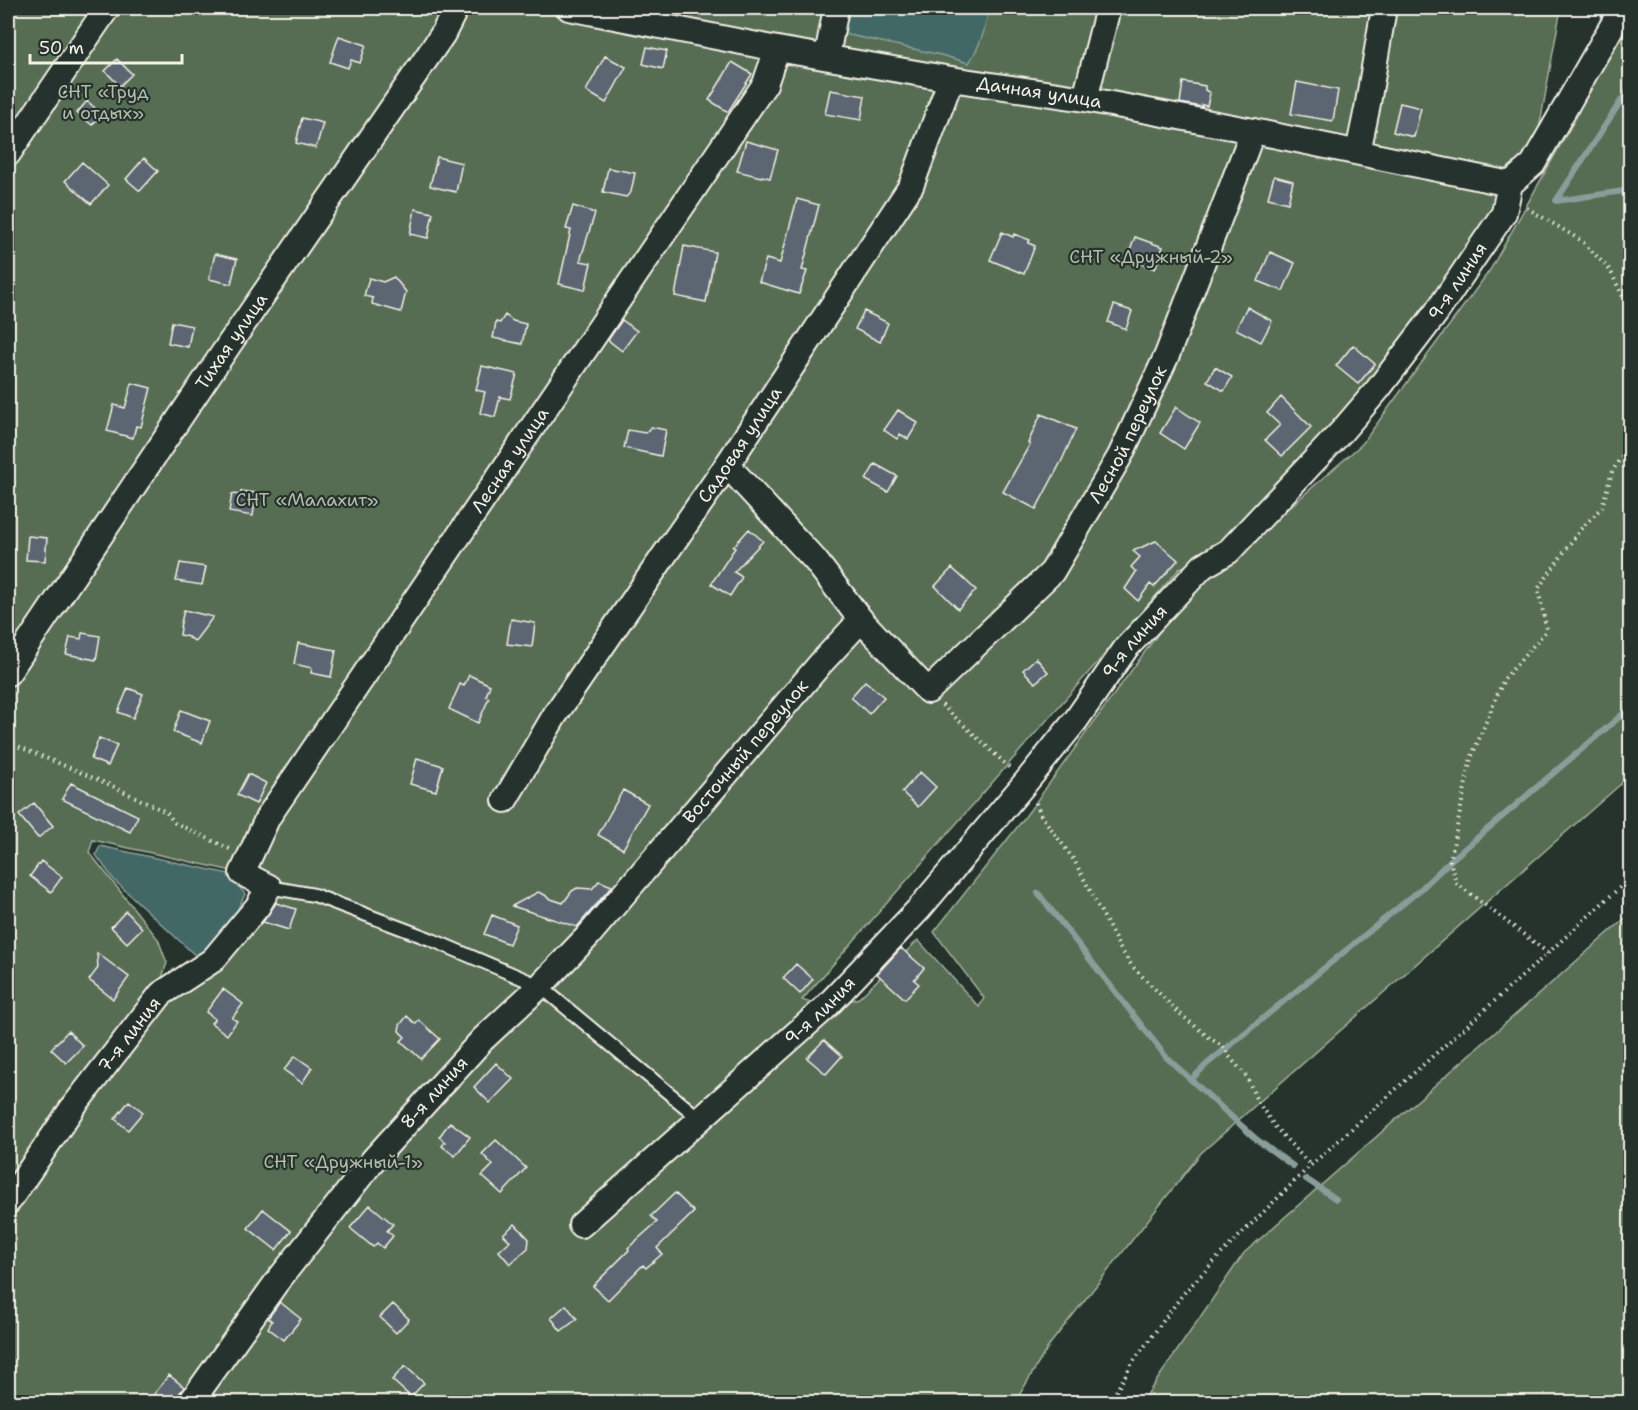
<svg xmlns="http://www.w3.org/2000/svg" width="1638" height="1410" font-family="'Shantell Sans',sans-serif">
<rect width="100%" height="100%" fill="#26332d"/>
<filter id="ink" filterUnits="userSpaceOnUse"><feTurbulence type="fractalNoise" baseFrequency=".0167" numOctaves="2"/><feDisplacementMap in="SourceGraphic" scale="12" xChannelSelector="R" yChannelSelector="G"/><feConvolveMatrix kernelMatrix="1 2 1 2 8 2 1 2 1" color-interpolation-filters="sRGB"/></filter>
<g filter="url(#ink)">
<path fill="#566d52" stroke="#a5af9d" stroke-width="1.5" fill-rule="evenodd" d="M 8,8 L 1561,8 L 1538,135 L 1510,184 L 1395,353 L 1230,546 L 1180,568 L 802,1000 L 825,1008 L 859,998 L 918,940 L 979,1007 L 984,998 L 934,932 L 1022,821 L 1181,602 L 1362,444 L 1490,270 L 1578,114 L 1603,8 L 1630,8 L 1630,776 L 1201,1153 L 1050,1344 L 1015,1402 L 8,1402 ZM 93,840 L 241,873 L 269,887 L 213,960 L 157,992 L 167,963 L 158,939 L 89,852 Z
M 1630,914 L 1630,1402 L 1142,1402 L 1244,1253 Z"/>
<path fill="#426766" stroke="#899e9a" stroke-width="1.5" d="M 844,8 L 988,8 C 987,27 979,47 969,63 L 941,55 L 845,34 L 841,24 Z
M 100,846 L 229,874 L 245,894 L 233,919 L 209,945 L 197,957 L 114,880 L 96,855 Z"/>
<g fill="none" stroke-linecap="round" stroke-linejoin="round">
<path stroke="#899e9a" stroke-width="6" d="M 1630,87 L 1556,201 L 1630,190
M 1038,893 L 1167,1058 L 1256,1139 L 1293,1166
M 1191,1080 L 1207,1064 L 1421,889 L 1450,861 L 1630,708
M 1306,1179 L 1336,1199"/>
</g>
<path fill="#5b6572" stroke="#f4f1e8" stroke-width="1.5" d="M 339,36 L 366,45 L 360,63 L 351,60 L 348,68 L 330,62 Z
M 647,47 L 667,51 L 663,69 L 643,64 Z
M 605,56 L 626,67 L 606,103 L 586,91 Z
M 117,59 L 132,74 L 120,86 L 105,71 Z
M 732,62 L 752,74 L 728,112 L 709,100 Z
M 1183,82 L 1205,86 L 1205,90 L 1210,93 L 1207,106 L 1202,105 L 1202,107 L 1180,103 Z
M 1297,82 L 1338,90 L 1333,121 L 1291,114 Z
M 830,90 L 865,96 L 861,120 L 825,114 Z
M 87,101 L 102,114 L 92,125 L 77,113 Z
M 1400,103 L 1421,108 L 1414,137 L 1393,132 Z
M 302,118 L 323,123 L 316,148 L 296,143 Z
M 746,141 L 778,150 L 770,178 L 762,176 L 761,177 L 737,171 Z
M 437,157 L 462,163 L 456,192 L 430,186 Z
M 144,158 L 158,171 L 140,191 L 126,179 Z
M 82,162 L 108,185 L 91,204 L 65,181 Z
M 608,168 L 635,173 L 631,192 L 626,197 L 603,192 Z
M 1274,176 L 1293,181 L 1288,203 L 1268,198 Z
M 797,199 L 819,205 L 802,270 L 807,271 L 799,294 L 759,282 L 766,259 L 780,263 Z
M 573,206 L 595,213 L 580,261 L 591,263 L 585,290 L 559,284 L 571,230 L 566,229 Z
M 415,209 L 433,213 L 428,238 L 410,234 Z
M 1002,232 L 1013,237 L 1014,234 L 1030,240 L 1028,243 L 1035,246 L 1024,274 L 990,260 Z
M 1135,237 L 1163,247 L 1155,269 L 1127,259 Z
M 684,246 L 715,252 L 706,302 L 675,296 Z
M 1270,252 L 1295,263 L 1283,291 L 1258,281 Z
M 215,254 L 237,259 L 231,284 L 209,279 Z
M 394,277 L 406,292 L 401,312 L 372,304 L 373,298 L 364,296 L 369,278 L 383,282 Z
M 1114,305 L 1132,311 L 1126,329 L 1108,322 Z
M 1247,307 L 1272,321 L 1261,342 L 1236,329 Z
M 864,311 L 888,323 L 880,342 L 855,329 Z
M 505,315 L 513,321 L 526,324 L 522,344 L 493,338 L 496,322 L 500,323 Z
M 622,320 L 637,331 L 622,351 L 608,340 Z
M 172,322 L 192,326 L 188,347 L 168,343 Z
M 1353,345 L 1375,364 L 1358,384 L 1336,366 Z
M 482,366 L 517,374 L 510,399 L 500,397 L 495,417 L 480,413 L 485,392 L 476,390 Z
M 1215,367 L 1232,377 L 1224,391 L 1207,381 Z
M 132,383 L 151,388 L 141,427 L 136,426 L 133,438 L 107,431 L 114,405 L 125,408 Z
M 1281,397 L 1311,427 L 1282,456 L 1265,440 L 1280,425 L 1267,413 Z
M 1176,407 L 1200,423 L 1184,449 L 1160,433 Z
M 898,410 L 918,423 L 908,439 L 900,434 L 897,439 L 884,430 Z
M 1041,414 L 1076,429 L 1062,460 L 1036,509 L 1003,492 L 1030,444 L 1028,443 Z
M 651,427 L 666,430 L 661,456 L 624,448 L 628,430 L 645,433 Z
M 875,464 L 897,476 L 888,492 L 866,480 Z
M 241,491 L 256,493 L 253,516 L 229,512 L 232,494 L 241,495 Z
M 749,529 L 763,541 L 734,572 L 742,577 L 730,596 L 711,584 L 735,548 L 733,547 Z
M 28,536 L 47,538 L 45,561 L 26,560 Z
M 1156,541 L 1178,560 L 1154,587 L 1150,584 L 1138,601 L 1125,589 L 1136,572 L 1131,567 L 1140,557 L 1133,551 Z
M 180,563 L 206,567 L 202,585 L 176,581 Z
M 952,568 L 976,590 L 958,609 L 935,586 Z
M 184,610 L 213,617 L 195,641 L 188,637 L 180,635 L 181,628 L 180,627 Z
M 511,619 L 535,623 L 532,647 L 507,644 Z
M 82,633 L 100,636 L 96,660 L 66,654 L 70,637 L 81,639 Z
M 298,643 L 336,650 L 331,677 L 311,673 L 312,668 L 294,664 Z
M 1036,658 L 1048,672 L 1035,683 L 1023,670 Z
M 469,675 L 490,685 L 486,696 L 489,698 L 478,723 L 449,709 L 460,684 L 464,686 Z
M 865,681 L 884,697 L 869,714 L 851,697 Z
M 128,688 L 143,694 L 133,718 L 118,712 Z
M 181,710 L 210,721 L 202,743 L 173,732 Z
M 99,738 L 117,745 L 108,766 L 91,759 Z
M 417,758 L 443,766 L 436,791 L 410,784 Z
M 920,772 L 936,787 L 918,807 L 902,792 Z
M 248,774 L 266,783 L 256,804 L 237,795 Z
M 71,783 L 138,816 L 130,832 L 62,799 Z
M 623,790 L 648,804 L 623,849 L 598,835 Z
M 34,803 L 53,826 L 38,838 L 19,815 Z
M 41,861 L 62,877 L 51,892 L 30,876 Z
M 599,881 L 612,886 L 577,927 L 512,906 L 538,892 L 545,895 L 548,898 L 563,903 L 572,891 L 577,888 L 592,889 Z
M 276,903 L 296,909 L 289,930 L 263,922 Z
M 126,911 L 142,928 L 127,943 L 111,927 Z
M 492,915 L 517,925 L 509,944 L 484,934 Z
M 901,948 L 924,968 L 914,980 L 919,984 L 905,999 L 877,974 Z
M 97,953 L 129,977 L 113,999 L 89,980 L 98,968 Z
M 796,964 L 813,979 L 800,994 L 783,978 Z
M 223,989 L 243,1004 L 232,1018 L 237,1021 L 227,1035 L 211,1023 L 215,1019 L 206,1012 Z
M 407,1016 L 416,1024 L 419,1020 L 440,1039 L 421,1059 L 401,1041 L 405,1037 L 399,1031 L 400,1025 Z
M 68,1031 L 83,1046 L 66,1063 L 51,1049 Z
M 824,1040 L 842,1056 L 826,1074 L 807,1058 Z
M 295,1056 L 312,1068 L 302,1083 L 284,1070 Z
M 496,1063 L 513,1079 L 490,1103 L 474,1087 Z
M 129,1101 L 143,1112 L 128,1130 L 115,1119 Z
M 450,1122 L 470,1137 L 455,1156 L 442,1146 L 445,1142 L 439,1137 Z
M 496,1140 L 526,1168 L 502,1194 L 482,1176 L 493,1165 L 482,1154 Z
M 675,1193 L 694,1212 L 657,1248 L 662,1254 L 646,1268 L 643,1265 L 608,1300 L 593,1286 L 629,1250 L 628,1248 L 657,1222 L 651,1216 Z
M 370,1205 L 393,1224 L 387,1231 L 393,1236 L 383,1248 L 377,1243 L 373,1247 L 350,1228 Z
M 263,1209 L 291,1231 L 276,1250 L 248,1228 Z
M 515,1224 L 529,1239 L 528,1248 L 510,1264 L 499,1251 L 510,1241 L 503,1234 Z
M 280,1302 L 301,1319 L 284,1340 L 268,1328 L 272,1321 L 268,1318 Z
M 393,1304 L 409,1319 L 396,1333 L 380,1317 Z
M 566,1305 L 577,1319 L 561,1331 L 551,1318 Z
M 405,1366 L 424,1383 L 411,1397 L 392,1380 Z
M 169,1375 L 184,1387 L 179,1394 L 177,1402 L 148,1402 Z"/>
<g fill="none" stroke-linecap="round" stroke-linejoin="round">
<g stroke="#f4f1e8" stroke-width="16">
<path id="service" d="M 269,887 L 314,895 L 430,939 L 540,986 L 700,1119"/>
</g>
<g stroke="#f4f1e8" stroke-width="28">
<g id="minor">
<path id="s1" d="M 569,8 L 777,49 L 951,79 L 1085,99 L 1253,131 L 1510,184"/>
<path d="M 827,56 L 836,8"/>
<path d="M 1085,99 L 1108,8"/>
<path d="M 1358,152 L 1367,109 L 1384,8"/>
<path d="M 8,154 L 107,8"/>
<path id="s2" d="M 727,465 L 815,560 L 861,620 L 928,691 L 1052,572 L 1120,456 L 1167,355 L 1253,131"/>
<path id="s3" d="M 8,673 L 230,343 L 443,34 L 456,8"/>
<path id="s4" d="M 505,800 L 555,715 L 663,557 L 727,465 L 911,186 L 951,79"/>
<path id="s5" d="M 8,1202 L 73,1107 L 161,994 L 213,960 L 258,906 L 269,887 L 242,873 L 268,817 L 765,84 L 777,49"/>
<path id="s6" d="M 581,1225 L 825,1008 L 919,909 L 1026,782 L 1076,720 L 1126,648 L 1203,566 L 1229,551 L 1342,431 L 1378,389 L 1436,313 L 1504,213 L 1510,184 L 1533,164 L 1615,21 L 1617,8"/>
<path id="s7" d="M 191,1402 L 276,1283 L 374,1159 L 483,1039 L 540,986 L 588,936 L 821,663 L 861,620"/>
</g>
</g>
<path stroke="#f4f1e8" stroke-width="4" stroke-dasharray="1.5 4.5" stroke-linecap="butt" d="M 1527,208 L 1582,241 L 1610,270 L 1625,301 L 1627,404 L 1630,415
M 942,705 L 1011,769
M 8,742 L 108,784 L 166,812 L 175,823 L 230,849
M 1036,803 L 1041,815 L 1074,860 L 1120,948 L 1132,966 L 1178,1012 L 1207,1036 L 1226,1049 L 1228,1055 L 1247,1077 L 1257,1101 L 1276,1128 L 1311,1166
M 1548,953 L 1456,883 L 1450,861 L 1471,758 L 1504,679 L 1547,630 L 1538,589 L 1579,531 L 1602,507 L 1612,472 L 1630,442
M 1110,1402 L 1133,1362 L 1183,1294 L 1223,1252 L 1308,1168 L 1548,953 L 1630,878"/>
<use href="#service" stroke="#26332d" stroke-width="12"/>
<use href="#minor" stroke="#26332d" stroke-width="24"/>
</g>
</g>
<g text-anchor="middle" stroke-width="4.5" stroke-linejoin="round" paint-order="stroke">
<g font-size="18" fill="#b5bcac" stroke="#26332d">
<text x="103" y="98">СНТ «Труд<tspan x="103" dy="21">и отдых»</tspan></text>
<text x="1151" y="263">СНТ «Дружный-2»</text>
<text x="307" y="506">СНТ «Малахит»</text>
<text x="343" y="1168">СНТ «Дружный-1»</text>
</g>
<g font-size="18" fill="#f4f1e8" stroke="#26332d">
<text dy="6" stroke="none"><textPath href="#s1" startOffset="478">Дачная улица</textPath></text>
<text dy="6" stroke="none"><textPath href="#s6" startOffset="1293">9-я линия</textPath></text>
<text dy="6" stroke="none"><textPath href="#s3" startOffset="400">Тихая улица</textPath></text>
<text dy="6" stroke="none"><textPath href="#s2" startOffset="632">Лесной переулок</textPath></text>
<text dy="6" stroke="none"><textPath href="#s4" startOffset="426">Садовая улица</textPath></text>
<text dy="6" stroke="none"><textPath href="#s5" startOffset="936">Лесная улица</textPath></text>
<text dy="6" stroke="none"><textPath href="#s6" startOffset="807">9-я линия</textPath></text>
<text dy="6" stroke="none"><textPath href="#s7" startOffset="856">Восточный переулок</textPath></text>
<text dy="6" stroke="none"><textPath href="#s6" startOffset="321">9-я линия</textPath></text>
<text dy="6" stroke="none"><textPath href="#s5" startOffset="207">7-я линия</textPath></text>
<text dy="6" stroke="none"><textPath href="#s7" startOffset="394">8-я линия</textPath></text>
</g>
</g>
<rect width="1638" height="1410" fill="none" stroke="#26332d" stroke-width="30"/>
<rect x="15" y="15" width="1608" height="1380" fill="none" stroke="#f4f1e8" stroke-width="2" filter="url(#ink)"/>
<path d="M30 54v9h152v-9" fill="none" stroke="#f4f1e8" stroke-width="3"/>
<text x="39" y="54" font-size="18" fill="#f4f1e8" stroke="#26332d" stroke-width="4.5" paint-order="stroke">50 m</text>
</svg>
